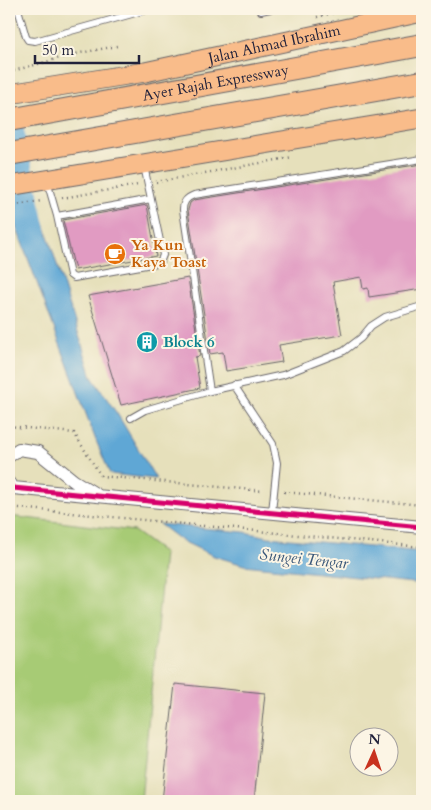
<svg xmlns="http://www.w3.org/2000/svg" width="431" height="810" font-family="Cardo,serif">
<rect width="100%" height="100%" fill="#fcf5e5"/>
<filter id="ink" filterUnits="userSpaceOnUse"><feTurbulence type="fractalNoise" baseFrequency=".02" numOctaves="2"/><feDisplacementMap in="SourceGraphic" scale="10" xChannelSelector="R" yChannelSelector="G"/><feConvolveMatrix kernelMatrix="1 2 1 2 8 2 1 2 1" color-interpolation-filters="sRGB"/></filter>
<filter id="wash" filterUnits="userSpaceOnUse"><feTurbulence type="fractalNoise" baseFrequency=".0096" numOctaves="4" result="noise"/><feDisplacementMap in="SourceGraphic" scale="20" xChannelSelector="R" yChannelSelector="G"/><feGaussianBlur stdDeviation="1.12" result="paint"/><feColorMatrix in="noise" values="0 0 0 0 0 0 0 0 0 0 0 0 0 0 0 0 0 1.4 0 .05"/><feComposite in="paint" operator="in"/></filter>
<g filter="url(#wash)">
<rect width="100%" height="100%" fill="#e6e0bb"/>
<path fill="#a7cb75" stroke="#647658" d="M 9,516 L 134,531 L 164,553 L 141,801 L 9,801 Z"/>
<path fill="#5ea7d5" stroke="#406488" d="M 39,207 L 92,377 L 118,415 L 156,479 L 110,474 L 95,438 L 11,213 Z
M 159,524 L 244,532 L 269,537 L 422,552 L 422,584 L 244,565 L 214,556 L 180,540 Z"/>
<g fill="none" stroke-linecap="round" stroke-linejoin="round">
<path stroke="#5ea7d5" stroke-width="25" d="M 9,120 L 36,242"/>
</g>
<g id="blocks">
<path fill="#e19bc2" d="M 422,164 L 422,289 L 369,297 L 368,288 L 363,289 L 361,277 L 333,282 L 342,335 L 279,345 L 282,362 L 226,371 L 223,352 L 210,354 L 188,210 L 190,203 L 194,200 Z
M 147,205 L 156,256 L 75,270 L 63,220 Z
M 188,278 L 200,356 L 195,357 L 200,388 L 121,405 L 88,296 Z
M 175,684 L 265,693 L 254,801 L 162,801 Z"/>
</g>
</g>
<g filter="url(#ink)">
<use href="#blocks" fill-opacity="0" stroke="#676468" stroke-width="1"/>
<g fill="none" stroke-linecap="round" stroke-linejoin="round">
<g stroke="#676468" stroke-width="8">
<path id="lane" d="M 18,9 L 26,37 L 28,40 L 35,41 L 150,9
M 260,9 L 261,11 L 270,9
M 47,181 L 57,216 L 70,275 L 74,278 L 157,263 L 161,260 L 163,255 L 144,166
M 57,216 L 151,199
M 234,385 L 273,444 L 277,463 L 272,512
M 210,391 L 183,210 C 183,202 186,198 194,195 L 422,159
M 131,418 L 145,410 L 210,391 L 283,375 L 344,351 L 361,338 L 371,326 L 385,317 L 422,306"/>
</g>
<g stroke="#676468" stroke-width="14">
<path id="street" d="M 9,456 L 19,449 L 38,452 L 74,481 L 97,495
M 9,483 L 13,488 L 422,527"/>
</g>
<g stroke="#676468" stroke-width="21">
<g id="primary">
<path id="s1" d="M 9,94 L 145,72 L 422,12"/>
<path d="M 9,186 L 422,118"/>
</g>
</g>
<g stroke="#676468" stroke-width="24">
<g id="highway">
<path id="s2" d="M 9,120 L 422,45"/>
<path d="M 9,154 L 422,82"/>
</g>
</g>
<path stroke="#676468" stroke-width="2.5" stroke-dasharray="1 4" stroke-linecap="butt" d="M 317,17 L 348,9
M 9,72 L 75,54 L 117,46
M 156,182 L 293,157
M 62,198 L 138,185
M 9,206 L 42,201
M 9,426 L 74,433 L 101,476 L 264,491
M 284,492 L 422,505
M 9,507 L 422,547"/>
<use href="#lane" stroke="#fff" stroke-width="6"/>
<use href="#street" stroke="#fff" stroke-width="12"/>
<use href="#primary" stroke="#f9bc8a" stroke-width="19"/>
<use href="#highway" stroke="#f9bc8a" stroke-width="22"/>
<g stroke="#fcf5e5" stroke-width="8">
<path id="cycleway" d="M 9,483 L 13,488 L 422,527"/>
</g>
<use href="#cycleway" stroke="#d6006c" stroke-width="5"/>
</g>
</g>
<defs>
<g id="cafe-disc" transform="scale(1.125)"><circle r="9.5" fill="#e8710a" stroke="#fcf5e5"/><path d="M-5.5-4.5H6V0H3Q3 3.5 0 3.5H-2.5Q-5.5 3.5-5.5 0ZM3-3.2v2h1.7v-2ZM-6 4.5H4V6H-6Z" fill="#fff"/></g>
<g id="building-disc" transform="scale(1.125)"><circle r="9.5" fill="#0f9aa8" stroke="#fcf5e5"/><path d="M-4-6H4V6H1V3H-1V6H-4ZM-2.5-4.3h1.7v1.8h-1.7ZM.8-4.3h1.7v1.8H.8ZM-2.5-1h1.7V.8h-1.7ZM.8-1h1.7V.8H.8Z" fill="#fff"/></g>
</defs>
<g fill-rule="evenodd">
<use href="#cafe-disc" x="115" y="254"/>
<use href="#building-disc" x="147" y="342"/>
</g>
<g text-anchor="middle" stroke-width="4" stroke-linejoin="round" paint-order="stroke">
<g font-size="15" fill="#22223b" stroke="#fcf5e5">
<text dy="5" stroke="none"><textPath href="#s1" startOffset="270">Jalan Ahmad Ibrahim</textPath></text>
<text dy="5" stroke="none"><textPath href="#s2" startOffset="210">Ayer Rajah Expressway</textPath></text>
</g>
<g font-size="15" font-weight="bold" fill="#c56008" stroke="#fcf5e5" text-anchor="start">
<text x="131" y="250">Ya Kun<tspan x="131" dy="17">Kaya Toast</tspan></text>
</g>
<g font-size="15" font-weight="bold" fill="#0d838f" stroke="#fcf5e5" text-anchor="start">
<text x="163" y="347">Block 6</text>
</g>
<g font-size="16" font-style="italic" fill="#3a5779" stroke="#fcf5e5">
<text transform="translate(304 558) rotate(6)" y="6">Sungei Tengar</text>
</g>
</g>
<rect width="431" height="810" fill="none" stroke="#fcf5e5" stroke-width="30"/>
<g transform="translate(374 752) rotate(3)"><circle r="24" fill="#fcf5e5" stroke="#a5a1a1"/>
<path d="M0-4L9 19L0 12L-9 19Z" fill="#c8321e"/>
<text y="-8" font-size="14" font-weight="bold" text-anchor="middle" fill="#22223b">N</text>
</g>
<path d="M35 55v8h104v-8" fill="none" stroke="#22223b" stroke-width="2.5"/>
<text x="42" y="55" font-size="15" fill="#22223b" stroke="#fcf5e5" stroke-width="4" paint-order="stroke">50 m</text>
</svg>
